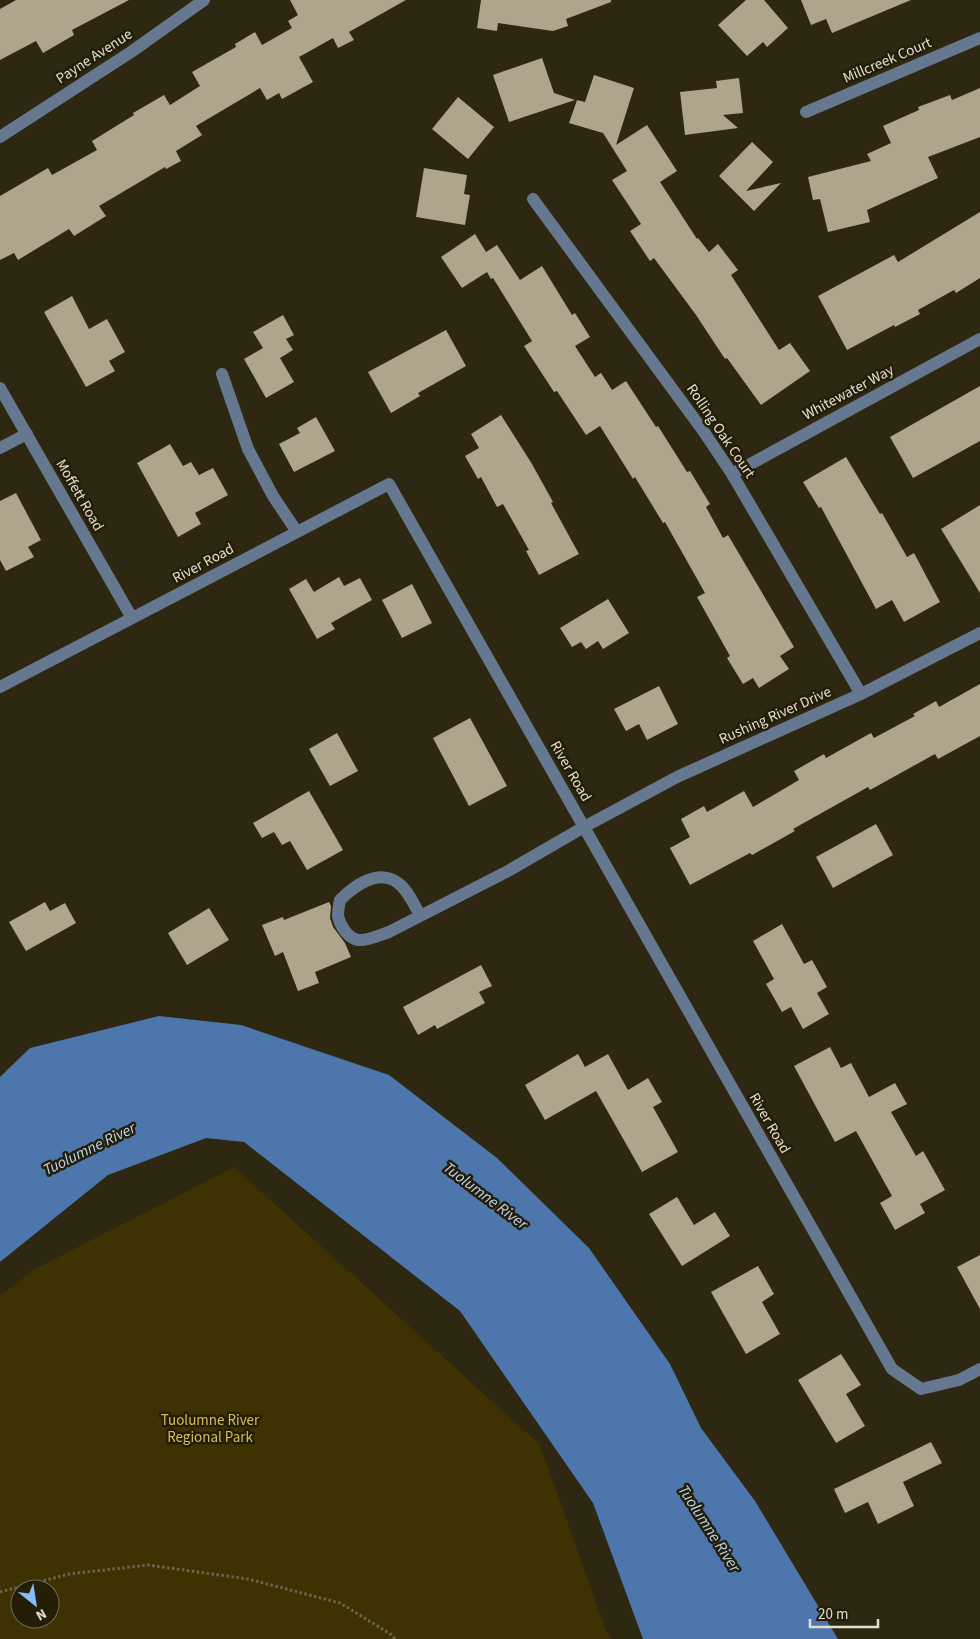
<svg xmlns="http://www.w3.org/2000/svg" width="980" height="1639" font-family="'Source Sans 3',sans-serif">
<rect width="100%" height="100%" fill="#2e2711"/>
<path fill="#3e3202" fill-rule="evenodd" d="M 234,1167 L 540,1445 L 606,1631 L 612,1639 L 0,1639 L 0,1296 L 35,1269 ZM 20,1589 L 50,1589 L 50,1619 L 20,1619 Z"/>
<path fill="#4d77ac" d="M 159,1016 L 241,1025 L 389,1075 L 497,1158 L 589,1248 L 670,1364 L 701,1428 L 755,1501 L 838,1639 L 643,1639 L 593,1503 L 460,1311 L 244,1142 L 206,1138 L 108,1175 L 0,1262 L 0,1077 L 30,1048 Z"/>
<path fill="#ada58c" d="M 16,0 L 129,0 L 72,30 L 74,35 L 43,53 L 36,41 L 0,60 L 0,9 Z
M 290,0 L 406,0 L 349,32 L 354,40 L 338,48 L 333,38 L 299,57 L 313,82 L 282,99 L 279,93 L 267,100 L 260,88 L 196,126 L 202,135 L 176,151 L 181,161 L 166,169 L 165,167 L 99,206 L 106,216 L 74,236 L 69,229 L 18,260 L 14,253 L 0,260 L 0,196 L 48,168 L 52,175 L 97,150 L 92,141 L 134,115 L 133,113 L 164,95 L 170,105 L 200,86 L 192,72 L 236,47 L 235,44 L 255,32 L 262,45 L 292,28 L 288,21 L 298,15 Z
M 481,0 L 611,0 L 611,2 L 566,19 L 568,26 L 553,31 L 498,23 L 497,31 L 477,28 Z
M 746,0 L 764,0 L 788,28 L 767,47 L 763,42 L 747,56 L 718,25 Z
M 801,0 L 911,0 L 832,33 L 826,19 L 811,25 Z
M 542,58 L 554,93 L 575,100 L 509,122 L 493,75 Z
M 594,75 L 634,88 L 616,145 L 647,125 L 677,171 L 660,182 L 697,239 L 698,238 L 709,252 L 718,244 L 738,270 L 731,275 L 779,350 L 790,343 L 810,371 L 761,405 L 727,358 L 725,359 L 696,315 L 654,258 L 650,261 L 630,231 L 641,224 L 612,180 L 627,171 L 603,133 L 569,123 L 577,100 L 585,102 Z
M 739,78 L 743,113 L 723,115 L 738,128 L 685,135 L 680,92 L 717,88 L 716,81 Z
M 980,88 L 980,137 L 928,157 L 938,178 L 867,210 L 870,222 L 828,232 L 820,199 L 813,200 L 808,177 L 871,161 L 867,154 L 891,143 L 883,126 L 919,110 L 918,107 L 950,95 L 952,100 Z
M 458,97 L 494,127 L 468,159 L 432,129 Z
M 752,142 L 773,162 L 746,191 L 781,183 L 754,211 L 719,176 Z
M 424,168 L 467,175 L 464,194 L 470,195 L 465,225 L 416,217 Z
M 980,212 L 980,278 L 956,293 L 954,290 L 918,310 L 920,314 L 895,327 L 894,325 L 847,350 L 818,296 L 894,255 L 898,262 Z
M 475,234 L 486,252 L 497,245 L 520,280 L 542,266 L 572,315 L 575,313 L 590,337 L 575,346 L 595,377 L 601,373 L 612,390 L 626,381 L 656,427 L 658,426 L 687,472 L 690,471 L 710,504 L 706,507 L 723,538 L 728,535 L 794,647 L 780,656 L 789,669 L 759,688 L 753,678 L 743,684 L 727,658 L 730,656 L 697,597 L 705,593 L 665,522 L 663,523 L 635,477 L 633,479 L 600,426 L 586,435 L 557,391 L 554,392 L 524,346 L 532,341 L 493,278 L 491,279 L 487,272 L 462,288 L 441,257 Z
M 72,296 L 89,329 L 107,319 L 125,352 L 109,361 L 115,371 L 86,387 L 44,312 Z
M 283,315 L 294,335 L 286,339 L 293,350 L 280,358 L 294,382 L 266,398 L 244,359 L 263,348 L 253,332 Z
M 446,330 L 466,366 L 418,393 L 420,396 L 391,413 L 368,372 Z
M 980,386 L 980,441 L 913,478 L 890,437 Z
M 501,415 L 532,464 L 553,502 L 551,503 L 579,554 L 539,575 L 526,551 L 529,550 L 503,504 L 497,507 L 481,477 L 478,479 L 465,456 L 479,448 L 471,434 Z
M 316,417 L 335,451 L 294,472 L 279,444 L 300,433 L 297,428 Z
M 170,444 L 183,466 L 191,462 L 199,475 L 213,468 L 228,495 L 195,513 L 201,524 L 178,537 L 137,463 Z
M 846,457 L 880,514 L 882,513 L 907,557 L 914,553 L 940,602 L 904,622 L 892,600 L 876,609 L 821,507 L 819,508 L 803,482 Z
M 16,493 L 41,540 L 28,547 L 34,557 L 6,571 L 0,560 L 0,501 Z
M 980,505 L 980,593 L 941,529 Z
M 339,577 L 344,586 L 360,578 L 372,600 L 331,623 L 335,629 L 317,639 L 289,589 L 306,579 L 314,592 Z
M 412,584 L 432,623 L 402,638 L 382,600 Z
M 608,599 L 629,633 L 603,649 L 598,641 L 586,649 L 581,642 L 572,647 L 560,628 Z
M 980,684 L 980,736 L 938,759 L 935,754 L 870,790 L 868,787 L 793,829 L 795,831 L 752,855 L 750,853 L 690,885 L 670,848 L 690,837 L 681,819 L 704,806 L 707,812 L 744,791 L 753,807 L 799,780 L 794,771 L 824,754 L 826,758 L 871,733 L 874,738 L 915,716 L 913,714 L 936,701 L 939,707 Z
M 659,686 L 678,724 L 647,740 L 639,724 L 626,731 L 614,709 Z
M 470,718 L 507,786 L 469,806 L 433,738 Z
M 337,733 L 358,771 L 330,786 L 309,749 Z
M 309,791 L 343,850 L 307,870 L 290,841 L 282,845 L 274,832 L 262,838 L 253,823 Z
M 876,824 L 893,855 L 833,888 L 816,857 Z
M 45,902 L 50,911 L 65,903 L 76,923 L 26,951 L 9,922 Z
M 329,902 L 331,906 L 330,918 L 333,927 L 345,943 L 351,957 L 315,972 L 319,983 L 298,991 L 283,952 L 275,956 L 262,925 L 283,917 L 284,920 Z
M 209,908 L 229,940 L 187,965 L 168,933 Z
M 782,924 L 804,964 L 812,960 L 827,987 L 817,993 L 829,1014 L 803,1029 L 791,1007 L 782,1012 L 766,984 L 774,979 L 753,941 Z
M 481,965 L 492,986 L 479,992 L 485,1003 L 437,1029 L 435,1025 L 418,1035 L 403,1007 Z
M 830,1047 L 841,1068 L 851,1063 L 869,1097 L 895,1083 L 907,1104 L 891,1112 L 916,1156 L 923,1151 L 945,1190 L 920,1204 L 925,1213 L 895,1230 L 880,1203 L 892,1196 L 856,1131 L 835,1142 L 794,1066 Z
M 578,1054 L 585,1067 L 608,1054 L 628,1090 L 648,1078 L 662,1102 L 653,1107 L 678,1152 L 642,1172 L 596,1091 L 545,1120 L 525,1085 Z
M 677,1197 L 694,1225 L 715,1212 L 730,1236 L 682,1266 L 649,1214 Z
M 980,1255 L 980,1309 L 957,1267 Z
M 758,1266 L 774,1294 L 762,1302 L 780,1334 L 746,1354 L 711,1292 Z
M 841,1354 L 861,1385 L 846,1394 L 865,1426 L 836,1443 L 798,1380 Z
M 931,1442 L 942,1463 L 903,1482 L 914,1506 L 878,1524 L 868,1502 L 845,1513 L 834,1489 Z"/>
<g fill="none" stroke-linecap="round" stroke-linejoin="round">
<path stroke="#6a6451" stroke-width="3" stroke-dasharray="2.5 2.5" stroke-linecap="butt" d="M 0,1592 L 69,1574 L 148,1565 L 248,1579 L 340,1603 L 392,1635 L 395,1639"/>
<path stroke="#667890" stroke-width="12" d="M 806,112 L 980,38
M 0,137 L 131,52 L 204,0
M 533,199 L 704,432 L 732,474 L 861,694
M 222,374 L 248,449 L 273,496 L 297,532
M 0,388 L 132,618
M 0,448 L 27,434
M 732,474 L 980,339
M 0,687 L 389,484 L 892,1369 L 921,1389 L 959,1380 L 980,1369
M 420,915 C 414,905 408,890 398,883 C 378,868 354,886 340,900 C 339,905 338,911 338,916 C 340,926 348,938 358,940 C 368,941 380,935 389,932 L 508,871 L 584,827 L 677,777 L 861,694 L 980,633"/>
</g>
<g text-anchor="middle" stroke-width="5" stroke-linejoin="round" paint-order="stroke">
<g font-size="15" fill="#e2ded1" stroke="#241e08">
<text transform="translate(94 56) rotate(-33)" y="5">Payne Avenue</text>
<text transform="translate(887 60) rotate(-23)" y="5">Millcreek Court</text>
<text transform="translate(848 392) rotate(-28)" y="5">Whitewater Way</text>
<text transform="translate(721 431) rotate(56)" y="5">Rolling Oak Court</text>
<text transform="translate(80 495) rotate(60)" y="5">Moffett Road</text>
<text transform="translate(203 563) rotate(-28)" y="5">River Road</text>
<text transform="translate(775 715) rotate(-24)" y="5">Rushing River Drive</text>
<text transform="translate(571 771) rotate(60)" y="5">River Road</text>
<text transform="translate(770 1123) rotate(60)" y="5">River Road</text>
</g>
<g font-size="15" fill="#d9bc56" stroke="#241e08">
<text x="210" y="1425">Tuolumne River<tspan x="210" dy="17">Regional Park</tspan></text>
</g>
<g font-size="16" font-style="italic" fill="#bbd4f2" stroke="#241e08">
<text transform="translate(89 1148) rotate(-26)" y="6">Tuolumne River</text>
<text transform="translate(486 1195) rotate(37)" y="6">Tuolumne River</text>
<text transform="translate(710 1528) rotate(57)" y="6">Tuolumne River</text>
</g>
</g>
<g transform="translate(35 1604) rotate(150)"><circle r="24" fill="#241e08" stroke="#706b58"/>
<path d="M0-4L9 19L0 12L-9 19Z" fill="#87bbfb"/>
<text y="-8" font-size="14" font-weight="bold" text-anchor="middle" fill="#e2ded1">N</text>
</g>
<path d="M810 1619v8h68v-8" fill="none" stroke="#e2ded1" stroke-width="2.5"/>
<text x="818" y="1619" font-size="15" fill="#e2ded1" stroke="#241e08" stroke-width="4" paint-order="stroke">20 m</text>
</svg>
